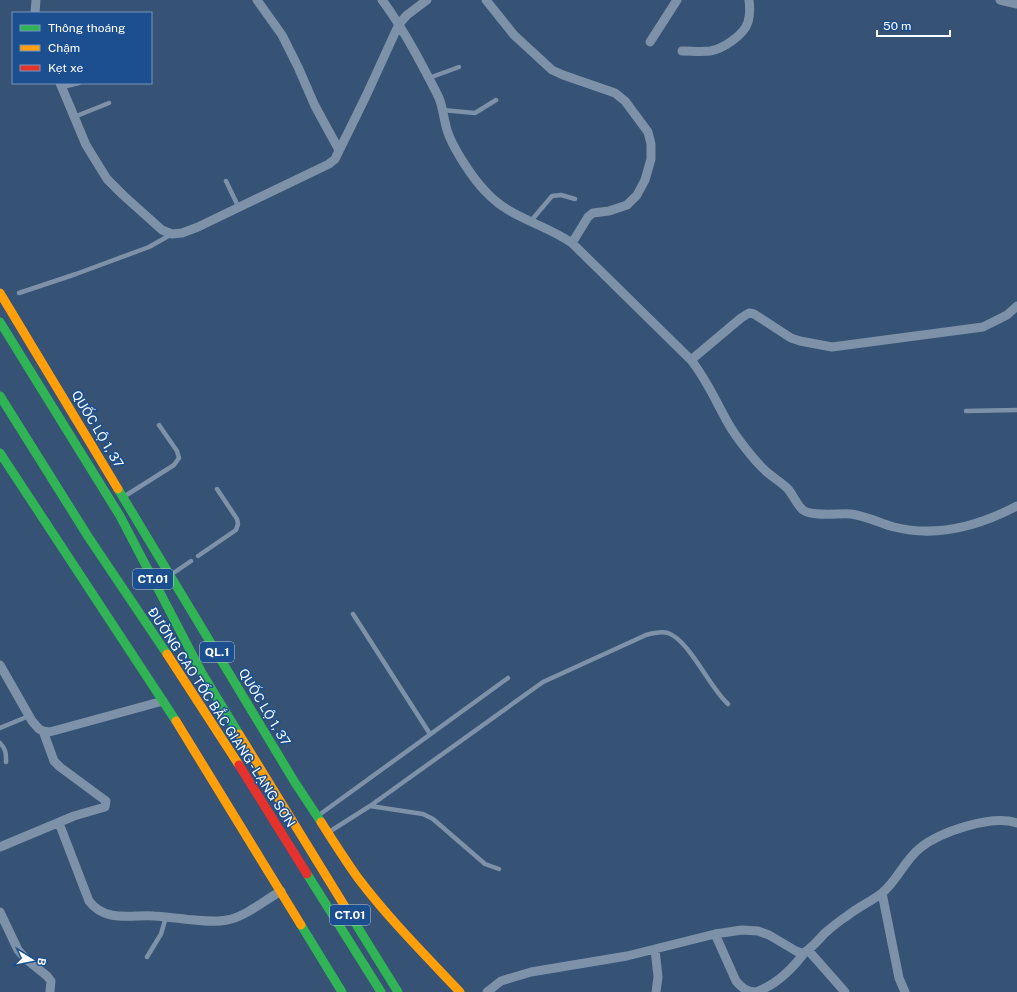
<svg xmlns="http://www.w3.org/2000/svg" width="1017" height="992" font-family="'Public Sans',sans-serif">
<rect width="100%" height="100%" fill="#365274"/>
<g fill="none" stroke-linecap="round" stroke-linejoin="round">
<path stroke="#7d92a8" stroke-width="4.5" d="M 429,78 L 459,67
M 62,87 L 79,83
M 442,110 L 475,113 L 496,100
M 74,117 L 109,103
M 226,181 L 239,208
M 530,222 L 552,196 L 561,195 L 575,199
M 19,293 L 76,274 L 149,247 L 172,234
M 966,411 L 1017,410
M 125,496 L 174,465 L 179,458 L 177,451 L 159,425
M 198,556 L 236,530 L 238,524 L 237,519 L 217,489
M 172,574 L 191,561
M 353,614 L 430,734
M 0,728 L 29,716
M 0,743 C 6,749 6,753 6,762
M 370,806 L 423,814 L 433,819 L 485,864 L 499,869
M 319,815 L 508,678
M 329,832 L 370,806 L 543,682 L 646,635 C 653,633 661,631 668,633 C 690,641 709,687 728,704
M 147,957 L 161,934 L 166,917"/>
<path stroke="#7d92a8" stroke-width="9" d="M 257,0 L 282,35 L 298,67 L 315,106 L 339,150
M 382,0 C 395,17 406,36 416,54 C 424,69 432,83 439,98 C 443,108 444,120 447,130 C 452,147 473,179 486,192 C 511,219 543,223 572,243 L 691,360 C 707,380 716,402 728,423 C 735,436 756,463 768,473 C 774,478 781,482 787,488 C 793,494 796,504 803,510 C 812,517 839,513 851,514 C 866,516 880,523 894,527 C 937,538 979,526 1017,506
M 486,0 L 514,35 L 552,70 L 563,75 L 615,93 L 625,101 L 648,132 L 651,144 L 651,159 L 645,180 L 637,195 L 627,205 L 609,211 L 593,213 L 588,217 L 572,243
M 1000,0 L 1017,4
M 35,13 L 36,0
M 650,42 L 677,0
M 682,51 C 691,51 701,52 710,51 C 723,49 744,35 748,22 C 750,15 750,7 749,0
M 60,83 L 86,145 L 107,179 L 123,195 L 162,230 L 172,234 L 182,233 L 198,227 L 329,164 L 335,159 L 366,96 L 399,24 L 407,15 L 427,0
M 691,360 L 741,318 L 749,313 L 754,314 L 791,338 L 800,341 L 832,347 L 983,327 L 1007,315 L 1017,306
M 0,665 L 32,721 L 39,729 L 43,731 L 49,732 L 57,730 L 163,701
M 59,823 L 89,901 C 95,909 102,913 111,915 C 125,918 140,915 154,916 C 175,917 208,924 227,920 C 245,917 265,900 281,891
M 0,847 L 74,816 L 105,807 L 106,801 L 60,767 L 54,761 L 50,750 L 43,731
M 882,893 L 899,978 L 905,992
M 0,912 L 18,950 L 26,959 L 47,976 L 51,981 L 50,992
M 715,934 L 736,981 C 742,988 746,991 755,992
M 655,949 L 658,977 L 656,992
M 808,950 L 845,992
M 487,992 L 501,981 L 531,972 L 627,956 L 715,934 L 742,930 L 758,931 L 769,935 L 796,951 L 801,953 L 805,952 C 813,947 819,939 825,933 C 832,927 839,921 847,916 C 858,907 872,901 882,893 C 897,881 904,861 920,848 C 940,832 992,814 1017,823
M 756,992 C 776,985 793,968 805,952"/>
<path stroke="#30b455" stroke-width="9" d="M 0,322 L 120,516 L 202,673 L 239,734
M 0,396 L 89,538 L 167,654
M 0,453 L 176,721
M 118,489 L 294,781 L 321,822
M 307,874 L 381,992
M 344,905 L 398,992
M 301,925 L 342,992"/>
<path stroke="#ff9f0a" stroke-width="9" d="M 0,293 L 118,489
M 167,654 L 239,765
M 176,721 L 301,925
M 239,734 L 344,905
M 321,822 C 333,841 345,860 358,878 C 389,919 425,955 460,992"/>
<path stroke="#e5322d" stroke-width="9" d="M 239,765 L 307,874"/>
</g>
<g text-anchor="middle" stroke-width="3" stroke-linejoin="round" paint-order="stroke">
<g fill="#1b4f8f" stroke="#bbcadd" stroke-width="1">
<rect x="133" y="569" width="40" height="20" rx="3"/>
<rect x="200" y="642" width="34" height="20" rx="3"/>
<rect x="330" y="905" width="40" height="20" rx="3"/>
</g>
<g font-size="12" font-weight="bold" fill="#fff">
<text x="153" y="583">CT.01</text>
<text x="217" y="656">QL.1</text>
<text x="350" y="919">CT.01</text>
</g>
<g font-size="13" fill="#fff" stroke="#1b4f8f">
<text transform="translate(98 429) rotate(59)" y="5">QUỐC LỘ 1, 37</text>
<text transform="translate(265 707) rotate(59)" y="5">QUỐC LỘ 1, 37</text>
<text transform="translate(222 717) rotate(57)" y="5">ĐƯỜNG CAO TỐC BẮC GIANG - LẠNG SƠN</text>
</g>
</g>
<rect x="12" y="12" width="140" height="72" fill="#1b4f8f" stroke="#7695bc"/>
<rect x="20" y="25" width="20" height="6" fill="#30b455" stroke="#7695bc"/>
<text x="48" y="32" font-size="12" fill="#ffffff">Thông thoáng</text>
<rect x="20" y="45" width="20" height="6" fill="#ff9f0a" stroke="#7695bc"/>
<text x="48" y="52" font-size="12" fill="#ffffff">Chậm</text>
<rect x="20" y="65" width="20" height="6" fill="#e5322d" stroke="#7695bc"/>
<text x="48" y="72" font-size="12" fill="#ffffff">Kẹt xe</text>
<g transform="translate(32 960) rotate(100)" stroke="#1b4f8f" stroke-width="3" paint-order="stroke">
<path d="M0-3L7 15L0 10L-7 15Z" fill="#ffffff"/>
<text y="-6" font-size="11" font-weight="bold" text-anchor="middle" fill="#ffffff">B</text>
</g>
<path d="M877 30v6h73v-6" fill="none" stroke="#ffffff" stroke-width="2"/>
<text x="883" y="30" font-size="12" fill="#ffffff" stroke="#1b4f8f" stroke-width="3" paint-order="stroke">50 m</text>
</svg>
